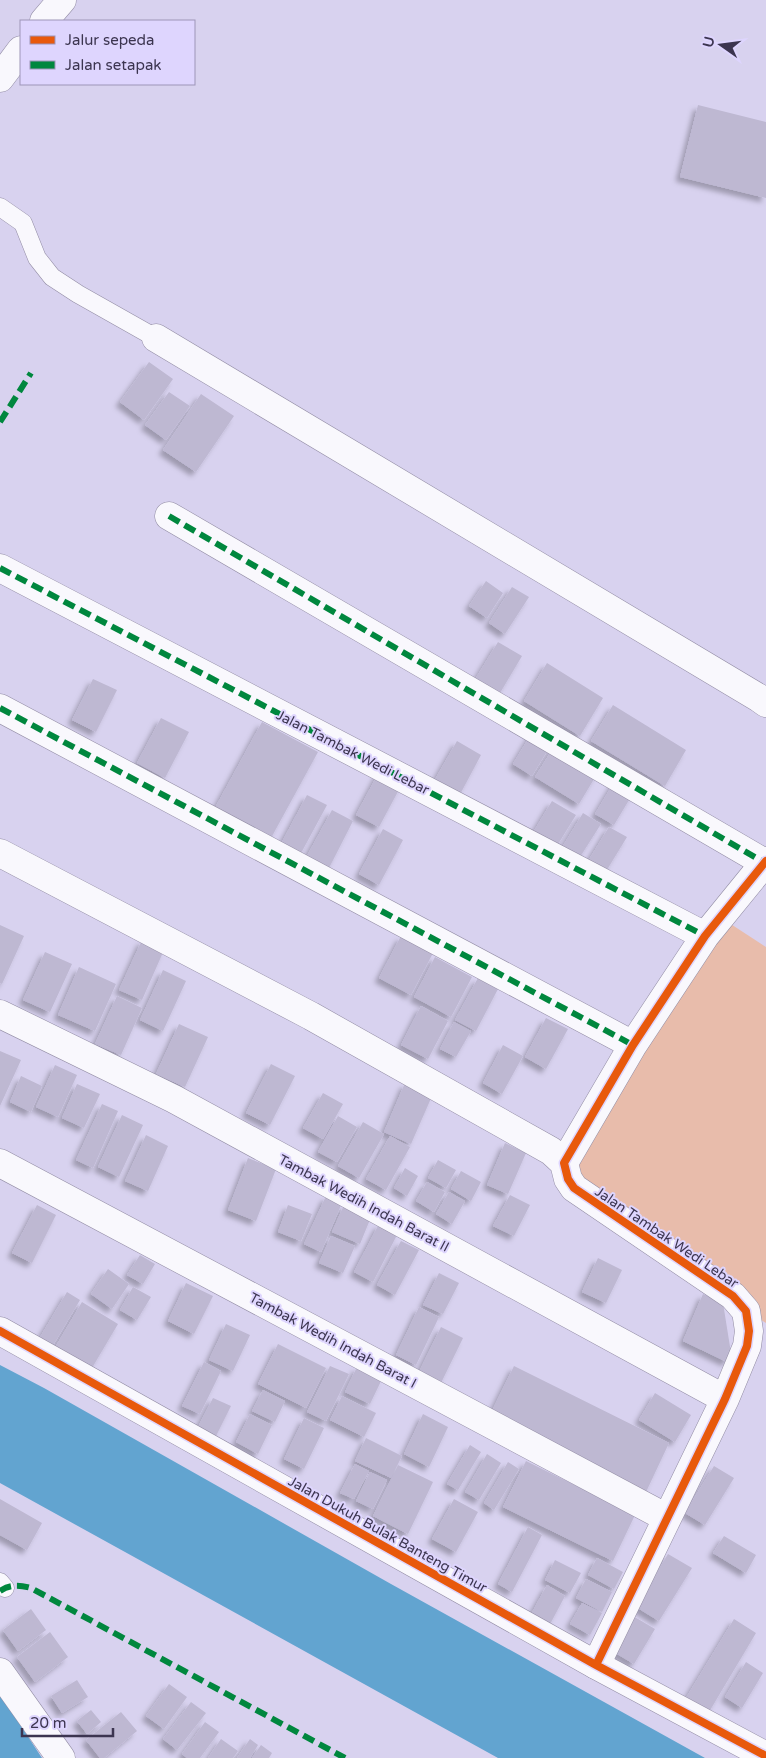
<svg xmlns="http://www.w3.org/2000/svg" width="766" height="1758" font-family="'Varela Round',sans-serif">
<defs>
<filter id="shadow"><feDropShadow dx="-4.5" dy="4.5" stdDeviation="2.5" flood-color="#0004"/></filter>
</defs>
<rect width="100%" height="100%" fill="#d8d2ef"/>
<path fill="#e8bcab" d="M 720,917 L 766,947 L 766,1323 L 746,1311 L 574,1188 L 573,1145 Z"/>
<path fill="#62a4d0" d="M 0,1365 L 44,1388 L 391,1584 L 705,1758 L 498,1758 L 0,1483 Z
M 0,1694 L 42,1758 L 0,1758 Z"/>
<path fill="#beb8d2" filter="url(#shadow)" d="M 698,105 L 766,122 L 766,198 L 680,177 Z
M 149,362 L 173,379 L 144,420 L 120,402 Z
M 169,392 L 190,406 L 166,440 L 145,425 Z
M 201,394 L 234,416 L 196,472 L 163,450 Z
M 486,581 L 503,593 L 487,618 L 469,606 Z
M 512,587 L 529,597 L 505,634 L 489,623 Z
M 498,642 L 522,656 L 500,693 L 476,678 Z
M 547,663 L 603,698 L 580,736 L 524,701 Z
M 93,679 L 117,690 L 96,732 L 72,720 Z
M 613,705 L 686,750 L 665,786 L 591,741 Z
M 161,718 L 189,732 L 165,778 L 137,763 Z
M 262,722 L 318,752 L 271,838 L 215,808 Z
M 533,731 L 552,743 L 532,776 L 513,764 Z
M 457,741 L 481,755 L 457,800 L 433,783 Z
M 557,742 L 600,769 L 579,804 L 535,777 Z
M 379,772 L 402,784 L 379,827 L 356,815 Z
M 616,779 L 635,790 L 614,825 L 595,814 Z
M 307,795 L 327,805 L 300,855 L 281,844 Z
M 552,801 L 576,815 L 555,849 L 531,836 Z
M 332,810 L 353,821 L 329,868 L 307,856 Z
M 583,813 L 601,824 L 580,857 L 563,846 Z
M 609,827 L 627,837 L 605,873 L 587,863 Z
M 383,829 L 403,840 L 379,885 L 359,874 Z
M 0,925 L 24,936 L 2,984 L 0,983 Z
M 401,936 L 433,953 L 411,995 L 379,978 Z
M 142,940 L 164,950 L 142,1000 L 119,990 Z
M 45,952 L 72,964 L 50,1012 L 23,1000 Z
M 435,957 L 472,977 L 451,1017 L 414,997 Z
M 79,967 L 116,984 L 95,1031 L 58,1015 Z
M 163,970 L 186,981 L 163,1031 L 140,1020 Z
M 478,978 L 498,989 L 476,1031 L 455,1020 Z
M 117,996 L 142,1008 L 121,1055 L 95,1044 Z
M 421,1006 L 448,1021 L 428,1059 L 401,1045 Z
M 546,1018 L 568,1029 L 546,1069 L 525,1057 Z
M 454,1022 L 471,1031 L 456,1057 L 440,1049 Z
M 179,1024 L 208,1037 L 185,1087 L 156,1074 Z
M 503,1045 L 523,1056 L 502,1094 L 483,1083 Z
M 0,1051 L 21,1060 L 0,1106 Z
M 271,1064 L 295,1076 L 270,1125 L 246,1113 Z
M 55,1065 L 77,1075 L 58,1117 L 36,1107 Z
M 21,1076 L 42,1086 L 31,1112 L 10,1102 Z
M 405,1083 L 432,1096 L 411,1144 L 384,1132 Z
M 77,1084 L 100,1094 L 84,1128 L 62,1118 Z
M 323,1093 L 343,1104 L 323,1139 L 303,1128 Z
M 102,1104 L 118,1111 L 93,1168 L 76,1160 Z
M 122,1115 L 143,1125 L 119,1177 L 98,1167 Z
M 338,1116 L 357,1127 L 337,1162 L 318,1152 Z
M 363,1122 L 384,1134 L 359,1178 L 338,1166 Z
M 146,1135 L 168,1146 L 148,1191 L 125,1181 Z
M 390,1136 L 410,1147 L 386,1190 L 366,1179 Z
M 505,1143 L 526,1153 L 508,1194 L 487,1185 Z
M 248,1158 L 276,1169 L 256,1221 L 228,1210 Z
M 438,1160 L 456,1170 L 446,1188 L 428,1178 Z
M 405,1168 L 418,1176 L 407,1196 L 394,1188 Z
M 461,1171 L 481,1182 L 471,1201 L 451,1189 Z
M 427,1182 L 445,1192 L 434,1212 L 416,1201 Z
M 449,1192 L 465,1201 L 452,1224 L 436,1214 Z
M 510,1195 L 530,1205 L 514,1236 L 493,1226 Z
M 326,1196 L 342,1203 L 321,1252 L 304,1244 Z
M 37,1205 L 56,1215 L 32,1263 L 12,1253 Z
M 288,1205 L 312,1214 L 301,1241 L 278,1232 Z
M 344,1205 L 371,1217 L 360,1244 L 332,1232 Z
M 379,1224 L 398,1233 L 373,1282 L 354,1272 Z
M 331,1236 L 355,1246 L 343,1273 L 319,1263 Z
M 401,1241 L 419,1250 L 395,1295 L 377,1285 Z
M 140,1255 L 155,1264 L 143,1284 L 127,1275 Z
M 598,1258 L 622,1270 L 606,1303 L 582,1292 Z
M 108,1269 L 129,1284 L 112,1309 L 91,1294 Z
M 439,1273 L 459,1283 L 443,1314 L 423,1305 Z
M 186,1283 L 213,1296 L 194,1334 L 168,1321 Z
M 133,1287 L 151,1297 L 137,1320 L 120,1310 Z
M 67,1292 L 80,1300 L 52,1347 L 39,1339 Z
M 703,1294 L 723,1303 L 731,1353 L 727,1362 L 683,1341 Z
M 82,1302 L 118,1324 L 89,1373 L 53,1351 Z
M 419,1307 L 439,1317 L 416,1365 L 396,1355 Z
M 226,1324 L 250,1335 L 233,1371 L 209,1360 Z
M 441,1327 L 463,1338 L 440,1385 L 418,1374 Z
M 278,1344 L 326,1368 L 306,1408 L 258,1384 Z
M 204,1362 L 221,1371 L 200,1414 L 182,1406 Z
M 330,1366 L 349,1374 L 326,1421 L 307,1412 Z
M 514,1366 L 669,1443 L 646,1492 L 490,1415 Z
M 357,1367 L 382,1379 L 370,1404 L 345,1392 Z
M 263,1390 L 285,1401 L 275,1422 L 252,1411 Z
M 655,1393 L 691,1415 L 675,1442 L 639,1420 Z
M 342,1396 L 376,1413 L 364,1437 L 330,1420 Z
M 213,1398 L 231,1406 L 216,1436 L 198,1427 Z
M 250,1414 L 272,1425 L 258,1454 L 236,1442 Z
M 423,1414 L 448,1427 L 429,1467 L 404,1454 Z
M 304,1418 L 324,1428 L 304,1469 L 284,1459 Z
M 366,1438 L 402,1456 L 391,1478 L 355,1461 Z
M 470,1445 L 481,1452 L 458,1490 L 447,1484 Z
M 487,1454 L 501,1463 L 479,1500 L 465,1492 Z
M 526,1461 L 635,1515 L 613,1561 L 503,1507 Z
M 508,1462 L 519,1469 L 494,1510 L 484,1503 Z
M 355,1464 L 369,1471 L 354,1499 L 340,1493 Z
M 398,1465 L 433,1482 L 408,1534 L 373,1516 Z
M 714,1466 L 734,1478 L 705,1525 L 685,1513 Z
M 370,1472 L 387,1480 L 373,1509 L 356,1501 Z
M 0,1499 L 42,1523 L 27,1550 L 0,1535 Z
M 454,1499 L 478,1512 L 456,1552 L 432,1539 Z
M 528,1527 L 542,1535 L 512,1592 L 498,1584 Z
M 724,1536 L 756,1555 L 746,1573 L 713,1553 Z
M 668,1554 L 692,1568 L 659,1621 L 636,1607 Z
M 597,1558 L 623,1572 L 614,1589 L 588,1575 Z
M 555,1560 L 581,1573 L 570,1593 L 545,1580 Z
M 586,1579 L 612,1592 L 602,1612 L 576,1598 Z
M 547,1585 L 565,1596 L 548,1628 L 529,1618 Z
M 582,1603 L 602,1613 L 590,1635 L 570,1624 Z
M 31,1609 L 46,1630 L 18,1651 L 3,1630 Z
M 633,1616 L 655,1629 L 634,1664 L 612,1651 Z
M 734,1619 L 756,1633 L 709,1712 L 686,1698 Z
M 50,1632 L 68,1657 L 35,1682 L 17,1657 Z
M 746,1662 L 763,1673 L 742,1708 L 725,1697 Z
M 77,1680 L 88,1697 L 62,1713 L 51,1696 Z
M 169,1684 L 187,1697 L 164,1729 L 146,1716 Z
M 191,1702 L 206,1713 L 177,1750 L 163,1739 Z
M 91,1710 L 101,1722 L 87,1734 L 77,1721 Z
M 121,1712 L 137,1731 L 104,1758 L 100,1758 L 86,1740 Z
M 205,1722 L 219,1732 L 200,1758 L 187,1758 L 182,1754 Z
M 221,1739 L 238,1751 L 233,1758 L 208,1758 Z
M 250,1739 L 258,1745 L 250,1758 L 237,1758 Z
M 261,1745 L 272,1753 L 269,1758 L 252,1758 Z"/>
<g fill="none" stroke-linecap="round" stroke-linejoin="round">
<g stroke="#928ca4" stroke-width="19">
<path id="lane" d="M 0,207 L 23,223 L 37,258 L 52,277 L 78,294 L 156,338
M 0,1582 L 5,1588"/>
</g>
<g stroke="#928ca4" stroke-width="29">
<path id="street" d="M 156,338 L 759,698 L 766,703
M 169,516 L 765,863
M 0,568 L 705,936
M 0,708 L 633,1045
M 0,853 L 311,1016 L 551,1151 L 564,1163
M 0,1014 L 174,1099 L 725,1399
M 0,1163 L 667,1518
M 596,1665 L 725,1399 L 747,1346 L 749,1331 L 746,1311 L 733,1296 L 574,1188 L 568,1179 L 564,1163 L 633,1045 L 705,936 L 766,861
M 0,1672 L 61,1758"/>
</g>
<g stroke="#928ca4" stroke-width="29">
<path id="secondary" d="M 44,21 L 62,0
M 0,78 L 21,50
M 0,1331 L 596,1665 L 766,1756"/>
</g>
<use href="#lane" stroke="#f9f8fd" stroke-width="18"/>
<use href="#street" stroke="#f9f8fd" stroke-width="28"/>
<use href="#secondary" stroke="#f9f8fd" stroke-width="28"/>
<path stroke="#00873e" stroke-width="6" stroke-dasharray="12 6" stroke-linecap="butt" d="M 0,422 L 31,373
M 169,516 L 765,863
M 0,568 L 705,936
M 0,708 L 633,1045
M 0,1591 C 10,1584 20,1585 31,1588 L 345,1758"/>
<g stroke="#ded5fe" stroke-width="11">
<path id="cycleway" d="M 0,1331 L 596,1665 L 766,1756
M 596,1665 L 725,1399 L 747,1346 L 749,1331 L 746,1311 L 733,1296 L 574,1188 L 568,1179 L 564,1163 L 633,1045 L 705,936 L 766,861"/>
</g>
<use href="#cycleway" stroke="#e8590c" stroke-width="8"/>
</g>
<g text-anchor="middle" stroke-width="4" stroke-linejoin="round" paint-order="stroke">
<g font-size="14" fill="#3c3550" stroke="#ded5fe">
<text transform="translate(353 752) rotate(27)" y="5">Jalan Tambak Wedi Lebar</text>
<text transform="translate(364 1203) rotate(28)" y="5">Tambak Wedih Indah Barat II</text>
<text transform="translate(667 1237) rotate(34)" y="5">Jalan Tambak Wedi Lebar</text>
<text transform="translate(333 1340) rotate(28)" y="5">Tambak Wedih Indah Barat I</text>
<text transform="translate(388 1534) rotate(29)" y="5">Jalan Dukuh Bulak Banteng Timur</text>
</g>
</g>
<rect x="20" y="20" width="175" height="65" fill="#ded5fe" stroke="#9d95b8"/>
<rect x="30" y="36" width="25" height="8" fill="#e8590c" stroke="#9d95b8"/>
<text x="65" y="45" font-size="15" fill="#3c3550">Jalur sepeda</text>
<rect x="30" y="61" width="25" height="8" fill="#00873e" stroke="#9d95b8"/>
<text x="65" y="70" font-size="15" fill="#3c3550">Jalan setapak</text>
<g transform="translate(721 45) rotate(284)" stroke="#ded5fe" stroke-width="4" paint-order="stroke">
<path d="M0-4L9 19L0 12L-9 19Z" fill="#3c3550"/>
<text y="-8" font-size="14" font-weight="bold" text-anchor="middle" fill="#3c3550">U</text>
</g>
<path d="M22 1728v8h91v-8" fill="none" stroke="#3c3550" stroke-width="2.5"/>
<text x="30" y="1728" font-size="15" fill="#3c3550" stroke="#ded5fe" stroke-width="4" paint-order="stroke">20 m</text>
</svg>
